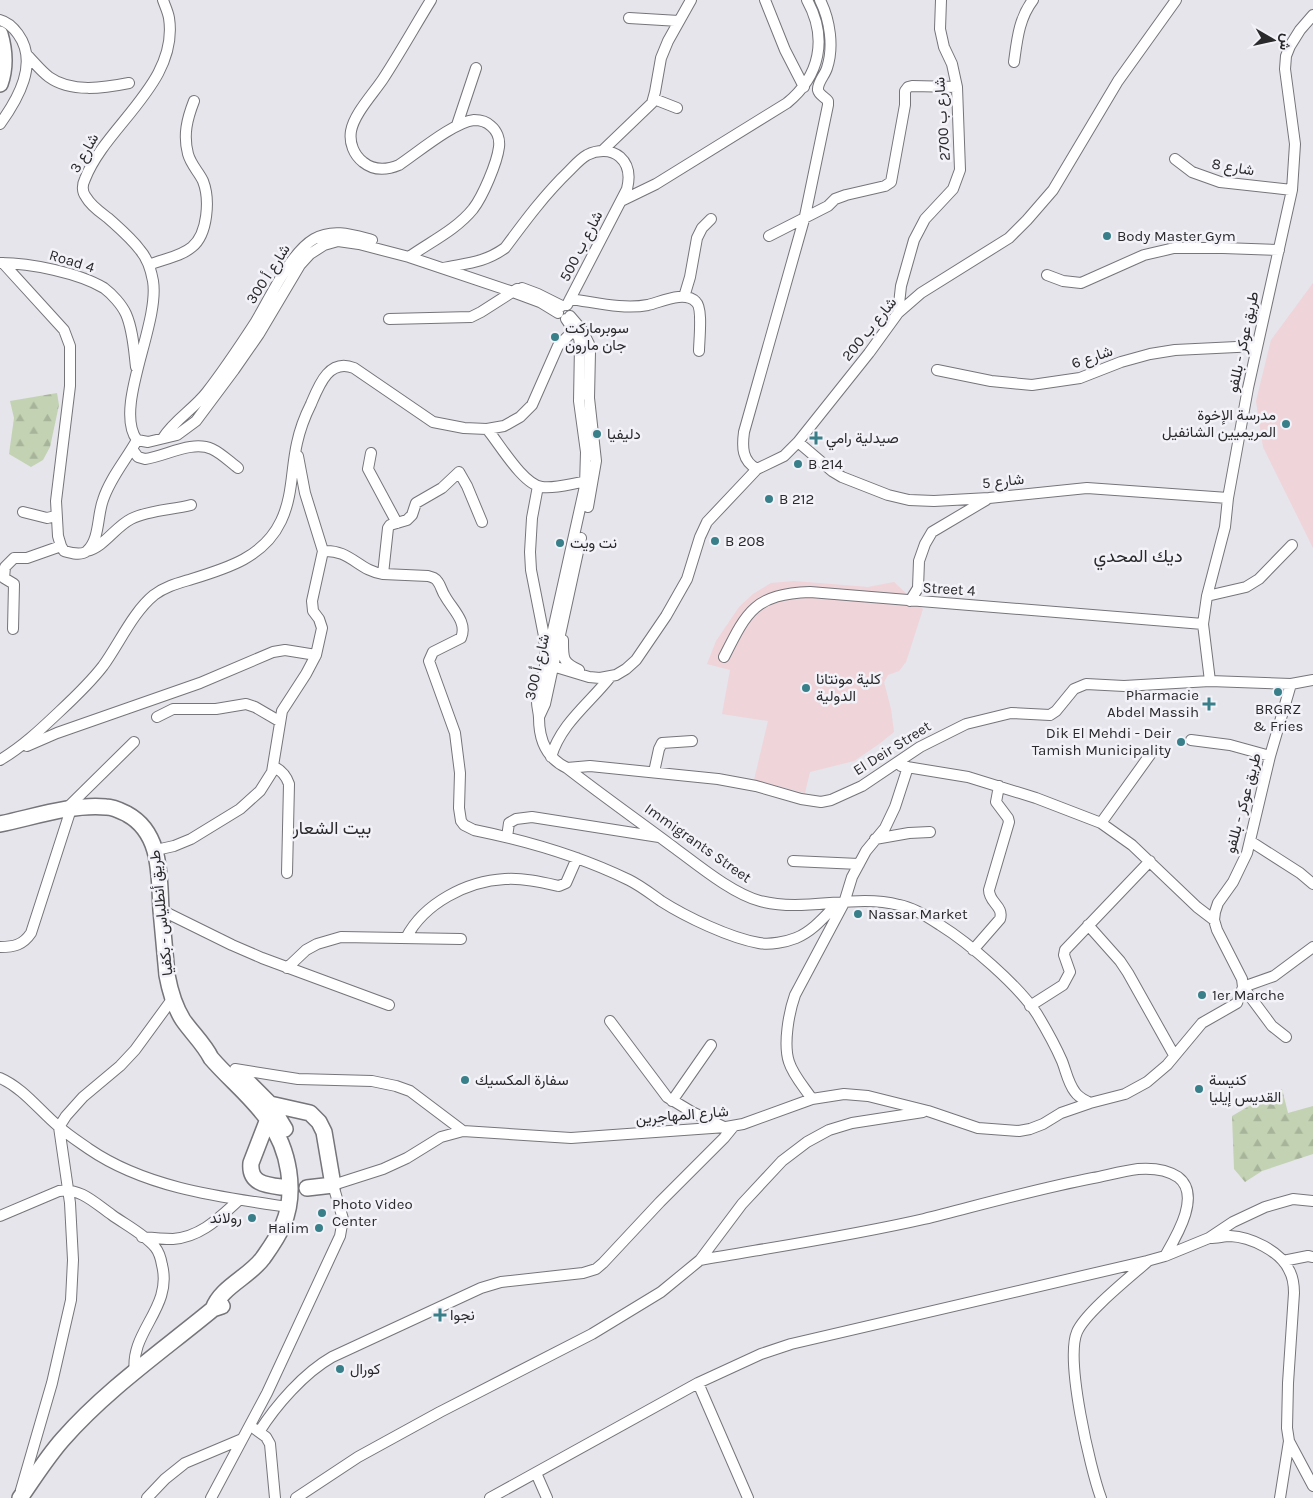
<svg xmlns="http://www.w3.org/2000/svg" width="1313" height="1498" font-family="Karla,Vazirmatn,sans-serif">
<defs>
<pattern id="forest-firs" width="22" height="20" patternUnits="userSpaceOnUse" patternTransform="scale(1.25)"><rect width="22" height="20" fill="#c3d2b3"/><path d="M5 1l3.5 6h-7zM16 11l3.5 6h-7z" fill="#a8b49a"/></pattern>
</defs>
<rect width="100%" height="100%" fill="#e5e5eb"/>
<path fill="#efd4d9" d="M 1313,283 L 1313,548 L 1263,447 L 1256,401 L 1271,340 Z
M 794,581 L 868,587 L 894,582 L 923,609 L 906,662 L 899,671 L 888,675 L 884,682 L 891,709 L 894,732 L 879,744 L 854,761 L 810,772 L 805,793 L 754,780 L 768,721 L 722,714 L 730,670 L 707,664 L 716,641 L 739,607 L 753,594 L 771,583 Z"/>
<path fill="url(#forest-firs)" d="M 57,393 L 59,405 L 50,447 L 43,460 L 31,467 L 9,454 L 14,418 L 10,401 Z
M 1282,1089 L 1288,1113 L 1313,1106 L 1313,1154 L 1262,1171 L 1245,1182 L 1234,1169 L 1232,1116 L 1261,1099 Z"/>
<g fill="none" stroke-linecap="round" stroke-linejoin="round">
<g stroke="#75757a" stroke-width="12">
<path id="minor" d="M 163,0 C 165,6 168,12 169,18 C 179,83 106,125 85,179 C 82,185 82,192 86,197 C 91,206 100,212 108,218 C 119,228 131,238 140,250 C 148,259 151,270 153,281 C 160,324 113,408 137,440 L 148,442 L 177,435 L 196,421 L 234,370 L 259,334 L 300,265 L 310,254 L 324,245 L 338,241 L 359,244 L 409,257 L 513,292 L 540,302 L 558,313
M 765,0 L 785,50 L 804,87
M 629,18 L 679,21
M 0,20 C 8,22 13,27 18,34 C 39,63 18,99 0,124
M 27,55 C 34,62 41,71 49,77 C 71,93 104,88 129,83
M 1014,62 C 1017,40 1019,18 1033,0
M 654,99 L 677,108
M 457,125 L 476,68
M 602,151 L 652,103 L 655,92 L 661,58 L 668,41 L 691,0
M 1175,159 L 1192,172 L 1220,182 L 1292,190
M 621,201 L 656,184 L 787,103 C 820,76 828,38 807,0
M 769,236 L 828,206 L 835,199 L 846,195 L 885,186 L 891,182 L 905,105 L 905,91 L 908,87 L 912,86 L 957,87
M 409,257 C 430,242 456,230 473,209 C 483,196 497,163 499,147 C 500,139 497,131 491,126 C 487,122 480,120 474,120 C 454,122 417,153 399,165 C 387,170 374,171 363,162 C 354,155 349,143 351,131 C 354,114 373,94 383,79 C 400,53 415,26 431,0
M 1,263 C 30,263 79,273 104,288 C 112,294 122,305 126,314 C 133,330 134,350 136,367
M 3,263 L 64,330 L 70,346 L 70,386 L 56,501 L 58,536 L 61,546 L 64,551 C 71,553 81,556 87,551 C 100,539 97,516 103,500 C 110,478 126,460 137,440
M 149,265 C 163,259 180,257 192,247 C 208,234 210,199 203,181 C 199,172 191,165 188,154 C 183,135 187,119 194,101
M 443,268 C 467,263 484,263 505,248 C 525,221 545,194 569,171 C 575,165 580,159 587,155 C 597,150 611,149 620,157 C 629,165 630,177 627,189 L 567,305
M 1047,275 L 1063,281 L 1081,283 L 1144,255 L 1174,248 L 1223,248 L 1279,250
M 522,288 L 538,294 L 562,306
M 684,297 L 690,277 L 697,238 L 702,228 L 711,219
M 570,299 C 594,302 623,310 648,305 C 661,302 685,290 696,302 C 703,308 699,341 699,351
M 898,313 L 901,286 L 914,240 L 925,219 L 953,189 L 960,170 L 957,87 L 952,64 L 944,47 L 940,29 L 941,0
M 570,316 L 582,330 L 589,344 L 590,352 L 589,398 L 596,461 L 588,507
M 389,319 L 471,317 L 481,312 L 517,289
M 566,319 L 579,338 L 580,345 L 579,401 L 586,452 L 585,486 L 537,702 C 537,707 539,713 539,718 C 539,740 546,758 567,768 C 603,796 640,822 676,849 C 699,866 733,894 760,901 C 806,913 854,893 899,905 C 914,908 927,916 940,925 C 969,943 1018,985 1037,1014 C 1046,1029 1055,1045 1062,1061 C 1066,1071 1068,1083 1075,1092 C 1079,1098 1085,1100 1090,1103
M 937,370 L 991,381 L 1032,385 L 1080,378 L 1121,362 L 1150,354 L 1175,350 L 1257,346
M 487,429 C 499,443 523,485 542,487 C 558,489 575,482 591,481
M 163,438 C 174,420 194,409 207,392 C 224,370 240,346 255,323 C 269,300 290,253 314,239 C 333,228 353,235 372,240
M 798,442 L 832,471 L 842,477 L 888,495 L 909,500 L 934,501 L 989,498 L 1087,488 L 1228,498
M 132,449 L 138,457 L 145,459 C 166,456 192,440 212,449 C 221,453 230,462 238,468
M 371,453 L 368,469 L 397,523
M 757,469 C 742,461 742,447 744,432 L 805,216 L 828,105 L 828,101 C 825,97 819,95 818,90 C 817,83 825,75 827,68 C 834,47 830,20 820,0
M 538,486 L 532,518 L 530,552 L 531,570 L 544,636 L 546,664 L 589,677 L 600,678 L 616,675 L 626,669 L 636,660 L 666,616 L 687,579 L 700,537 L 707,522 L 757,469 L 784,456 L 798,442 L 869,353 L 898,313 L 921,293 L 1009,238 L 1027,220 L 1053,190 L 1118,81 L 1176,0
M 23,512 L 47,518 L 56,516
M 87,551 C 104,547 115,527 131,519 C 149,510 172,510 191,505
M 323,551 C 350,549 359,571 383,574 L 388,528 L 390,525 L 407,520 L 412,515 L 416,503 L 442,488 L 459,472 L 467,486 L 482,522
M 383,574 L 428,576 C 432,577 436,578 438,582 C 441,586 442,592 445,596 C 452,609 468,622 461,638 L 433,652 L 429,661 L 455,733 L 460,773 L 459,808 L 461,821 L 464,825 L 474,830 C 528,841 580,856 629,880 C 641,886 651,894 661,901 C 686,917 730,938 759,943 C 770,945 786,942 796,938 C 813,931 825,916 837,904
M 1207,596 L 1246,587 L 1259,579 L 1292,545
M 910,601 L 918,588 L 919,561 L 925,544 L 932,532 L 986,500
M 13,629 L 14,584 L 4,578 L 5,567 L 14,558 L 27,558 L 61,546
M 563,640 C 563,658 562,662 579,670
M 724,657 C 747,611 755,594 810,592 L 1203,624
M 1210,681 L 1203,624 L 1207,596 L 1225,527 L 1228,498 L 1248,388 L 1292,190 L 1295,144 L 1285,69 L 1286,56 L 1290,46 L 1300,30 L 1313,15
M 157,717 L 173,709 L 216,709 L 246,704 L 255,707 L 279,721
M 539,717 L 545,704 L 581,538
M 1191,740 L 1230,745 L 1270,756
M 27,746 L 57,733 L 200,683 L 273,652 L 285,650 L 316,655
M 551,757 C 561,723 590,703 611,676
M 0,760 C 22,747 40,730 59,712 C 74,698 90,683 103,666 C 119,644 133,612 154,595 C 166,586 179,583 192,579 C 228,568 264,557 281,521 C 293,496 291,469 297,443 C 300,429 305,416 311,404 C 319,385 329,358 354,368 L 433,422 L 464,428 L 487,429 L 504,426 L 520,417 L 532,405 L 558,346 L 574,330
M 273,766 C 281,770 286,775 289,784 L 287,873
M 901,766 L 968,777 L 1036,798 L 1101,823 L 1132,845 L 1197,907 L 1214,920
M 567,768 L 590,766 L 718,779 L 756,786 L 801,799 L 821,802 L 831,800 L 862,786 L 920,747 L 966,724 L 1011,713 L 1050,715 L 1056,711 L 1074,689 L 1086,684 L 1124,686 L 1210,681 L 1291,684 L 1313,680
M 654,772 L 659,749 L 662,743 L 692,741
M 65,810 L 134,742
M 1101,823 L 1152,752
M 507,837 L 509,823 L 516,819 L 532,817 L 659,837
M 875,839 L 909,833 L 930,832
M 1250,841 L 1300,873 L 1313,884
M 156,850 L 174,846 L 191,839 L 240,809 L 260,791 L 272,772 L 282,711 L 306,674 L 316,655 L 322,628 L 319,619 L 313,611 L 312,601 L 323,551 L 305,493 L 298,456
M 793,861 L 859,864
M 161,910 L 232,945 L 262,958 L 389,1005
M 1088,925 L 1120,961 L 1128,973 L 1174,1055
M 406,938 C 424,903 467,881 505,879 C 524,878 541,882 559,886 L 566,883 L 577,858
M 0,947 C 14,947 23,945 31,933 L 71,809
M 973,950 L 1000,919 C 1004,906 989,903 989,890 L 1009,822 L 1008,818 L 996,802 L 999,786
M 287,968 L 306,950 L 317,944 L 341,937 L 461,939
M 1030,1006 L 1063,985 L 1070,972 L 1064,955 L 1065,950 L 1150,861
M 610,1021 L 667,1097 L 692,1112 L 724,1127
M 1286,1037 L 1272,1026 L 1243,987 L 1274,976 L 1313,947
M 235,1069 L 298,1079 L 372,1081 L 396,1086 L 410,1091 L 463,1131
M 0,1078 C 23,1088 39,1110 58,1126 C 68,1135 79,1142 89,1149 C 146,1188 220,1197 288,1207
M 812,1099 C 804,1087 793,1075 789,1062 C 783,1044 789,1012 795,995 L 844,903 L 852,877 L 866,851 L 885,828 L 895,807 L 908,767
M 672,1101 L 711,1045
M 0,1216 L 59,1191 C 80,1187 96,1204 112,1215 C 126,1225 144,1234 155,1247 C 159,1252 161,1259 162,1265 C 173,1308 129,1332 135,1372
M 142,1237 C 152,1238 163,1239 173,1239 C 201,1237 219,1218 239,1200
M 1210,1238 C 1217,1238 1224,1236 1230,1236 C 1251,1237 1280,1251 1289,1270 C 1293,1277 1294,1285 1294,1293 L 1288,1383 L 1287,1428 L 1289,1441 L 1313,1486
M 700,1260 C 775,1247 850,1236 924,1219 C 980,1205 1036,1189 1093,1178 C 1108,1175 1123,1171 1138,1169 C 1151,1168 1166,1169 1178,1177 C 1202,1195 1176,1237 1165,1256
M 1283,1261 L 1308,1256 L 1313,1257
M 698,1383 L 748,1498
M 255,1429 L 266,1437 L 270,1444 L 275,1498
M 259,1432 C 276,1405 304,1373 332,1357 L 481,1288 L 501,1282 L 583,1273 L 596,1269 L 603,1263 L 660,1202 L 724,1138 L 733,1127
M 536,1473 L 547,1498
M 21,1490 L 52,1383 L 71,1300 L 73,1260 L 70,1203 L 59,1127 L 66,1116 L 83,1097 L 120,1066 L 135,1050 L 173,998
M 147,1498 L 165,1479 L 185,1463 L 242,1439
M 211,1498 L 267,1393 L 340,1236 L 343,1219 L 333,1185 L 383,1169 L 407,1158 L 441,1137 L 463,1131 L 571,1138 L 726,1127 L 743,1124 L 812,1099 L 844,1094 L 868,1096 L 928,1111 L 978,1128 L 1019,1131 L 1030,1129 L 1043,1124 L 1061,1113 L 1090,1103 L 1125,1094 L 1147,1082 L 1167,1065 L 1202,1023 L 1237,1003 L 1243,987 L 1242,979 L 1217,930 L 1214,920 L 1215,912 L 1218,903 L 1233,882 L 1247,853 L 1270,756 L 1291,684
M 296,1498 L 358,1457 L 440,1412 L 592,1334 L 661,1292 L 700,1260 L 742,1204 L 782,1161 L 807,1142 L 829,1130 L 852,1123 L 923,1112
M 490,1498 L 698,1383 L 761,1354 L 791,1344 L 1147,1261 L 1165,1256 L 1209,1238 L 1233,1222 L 1265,1207 L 1293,1199 L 1313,1201
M 1101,1498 C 1090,1468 1065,1360 1077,1332 C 1085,1313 1130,1277 1147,1262
M 1280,1498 L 1289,1441"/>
</g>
<g stroke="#75757a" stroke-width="18">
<path id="highway" d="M 0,34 C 5,51 6,67 0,84
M 0,824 C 34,817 71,804 106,807 C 114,807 121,811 127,814 C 162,833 159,876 161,910 C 163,932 165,954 167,975 C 170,991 174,1006 183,1020 C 192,1033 204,1044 211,1058 C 229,1079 252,1097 268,1120 C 289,1149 297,1192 283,1225 C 278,1237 270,1248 263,1258 C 249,1277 221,1287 213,1309
M 243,1077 L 270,1104 L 285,1129
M 270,1104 L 310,1113 L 319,1122 L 324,1132 L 333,1185 L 307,1188
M 268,1119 L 251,1163 C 249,1183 265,1185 281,1187
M 20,1498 C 34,1478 47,1457 63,1439 C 106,1390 162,1351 213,1309 L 222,1306"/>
</g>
<use href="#minor" stroke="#fff" stroke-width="10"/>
<use href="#highway" stroke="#fff" stroke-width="15"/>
</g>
<g fill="#387f89" stroke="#f2f2f8" stroke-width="2">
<circle cx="1107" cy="236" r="5"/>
<circle cx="555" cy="337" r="5"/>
<circle cx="1286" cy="424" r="5"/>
<circle cx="597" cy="434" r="5"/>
<path d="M813.5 430.5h5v5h5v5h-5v5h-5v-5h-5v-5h5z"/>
<circle cx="798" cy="464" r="5"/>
<circle cx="769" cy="499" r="5"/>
<circle cx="715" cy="541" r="5"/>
<circle cx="560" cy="543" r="5"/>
<circle cx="806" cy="688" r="5"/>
<circle cx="1278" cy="692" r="5"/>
<path d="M1206.5 696.5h5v5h5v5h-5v5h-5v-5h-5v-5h5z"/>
<circle cx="1181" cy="742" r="5"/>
<circle cx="858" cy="914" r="5"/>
<circle cx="1202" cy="995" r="5"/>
<circle cx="465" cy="1080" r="5"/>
<circle cx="1199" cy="1089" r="5"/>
<circle cx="322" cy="1213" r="5"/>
<circle cx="252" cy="1218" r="5"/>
<circle cx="319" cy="1228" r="5"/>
<path d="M437.5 1307.5h5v5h5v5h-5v5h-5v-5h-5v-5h5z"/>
<circle cx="340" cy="1369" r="5"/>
</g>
<g text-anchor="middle" stroke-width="5" stroke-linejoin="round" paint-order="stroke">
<g font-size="15" fill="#2a2a2c" stroke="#f2f2f8">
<text transform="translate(942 119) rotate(-94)" y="5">شارع ب 2700</text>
<text transform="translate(84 153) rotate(-60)" y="5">شارع 3</text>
<text transform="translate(1233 167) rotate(10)" y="5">شارع 8</text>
<text transform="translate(581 246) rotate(-63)" y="5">شارع ب 500</text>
<text transform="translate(72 261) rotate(17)" y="5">Road 4</text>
<text transform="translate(268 274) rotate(-57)" y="5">شارع أ 300</text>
<text transform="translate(869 329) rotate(-51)" y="5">شارع ب 200</text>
<text transform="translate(1243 342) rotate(-78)" y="5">طريق عوكر - بللفو</text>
<text transform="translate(1092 357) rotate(-19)" y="5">شارع 6</text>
<text transform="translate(1003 481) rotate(-6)" y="5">شارع 5</text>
<text transform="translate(949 589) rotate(4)" y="5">Street 4</text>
<text transform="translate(537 667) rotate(-77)" y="5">شارع أ 300</text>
<text transform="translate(892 748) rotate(-32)" y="5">El Deir Street</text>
<text transform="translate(1243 803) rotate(-75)" y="5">طريق عوكر - بللفو</text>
<text transform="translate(698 843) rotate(35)" y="5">Immigrants Street</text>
<text transform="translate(161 913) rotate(-96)" y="5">طريق أنطلياس - بكفيا</text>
<text transform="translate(682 1115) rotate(-5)" y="5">شارع المهاجرين</text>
</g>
<g font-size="15" fill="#2a2a2c" stroke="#f2f2f8" text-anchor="start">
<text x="1117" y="241">Body Master Gym</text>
<text x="565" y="333">سوبرماركت<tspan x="565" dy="17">جان مارون</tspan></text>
<text x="1276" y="420" text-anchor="end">مدرسة الإخوة<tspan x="1276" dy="17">المريميين الشانفيل</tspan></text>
<text x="607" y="439">دليفيا</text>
<text x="826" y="443">صيدلية رامي</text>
<text x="808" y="469">B 214</text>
<text x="779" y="504">B 212</text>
<text x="725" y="546">B 208</text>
<text x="570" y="548">نت ويت</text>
<text x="816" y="684">كلية مونتانا<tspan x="816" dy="17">الدولية</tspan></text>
<text x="1199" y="700" text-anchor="end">Pharmacie<tspan x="1199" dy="17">Abdel Massih</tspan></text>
<text x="1278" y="714" text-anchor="middle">BRGRZ<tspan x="1278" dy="17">&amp; Fries</tspan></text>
<text x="1171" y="738" text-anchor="end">Dik El Mehdi - Deir<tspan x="1171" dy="17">Tamish Municipality</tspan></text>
<text x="868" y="919">Nassar Market</text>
<text x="1212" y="1000">1er Marche</text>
<text x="475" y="1085">سفارة المكسيك</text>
<text x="1209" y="1085">كنيسة<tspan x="1209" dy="17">القديس إيليا</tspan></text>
<text x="332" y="1209">Photo Video<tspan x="332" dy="17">Center</tspan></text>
<text x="242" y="1223" text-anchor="end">رولاند</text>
<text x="309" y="1233" text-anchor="end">Ħalim</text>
<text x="450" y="1320">نجوا</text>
<text x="350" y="1374">كورال</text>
</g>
<g font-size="18" fill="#2a2a2c" stroke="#f2f2f8">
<text x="1138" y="562">ديك المحدي</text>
<text x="332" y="834">بيت الشعار</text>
</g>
</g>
<g transform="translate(1273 40) rotate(99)" stroke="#f2f2f8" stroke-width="4" paint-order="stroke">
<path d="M0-4L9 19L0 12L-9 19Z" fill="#2a2a2c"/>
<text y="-8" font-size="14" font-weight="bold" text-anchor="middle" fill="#2a2a2c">ش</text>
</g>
</svg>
